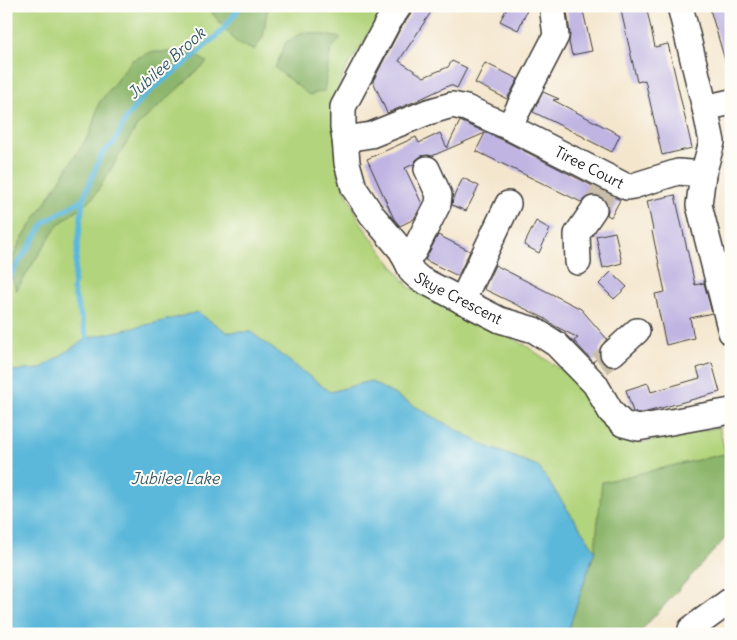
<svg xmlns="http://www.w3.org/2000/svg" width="737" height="640" font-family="Delius,sans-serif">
<rect width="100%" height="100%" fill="#fdfcf7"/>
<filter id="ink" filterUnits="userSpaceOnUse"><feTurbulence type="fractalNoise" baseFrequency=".02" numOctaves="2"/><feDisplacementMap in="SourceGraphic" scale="10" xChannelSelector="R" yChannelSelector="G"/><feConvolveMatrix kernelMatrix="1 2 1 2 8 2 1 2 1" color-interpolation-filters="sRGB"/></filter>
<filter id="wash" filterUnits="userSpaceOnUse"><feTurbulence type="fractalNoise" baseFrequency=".0096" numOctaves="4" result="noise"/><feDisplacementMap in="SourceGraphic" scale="20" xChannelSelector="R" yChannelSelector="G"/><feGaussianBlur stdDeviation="1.12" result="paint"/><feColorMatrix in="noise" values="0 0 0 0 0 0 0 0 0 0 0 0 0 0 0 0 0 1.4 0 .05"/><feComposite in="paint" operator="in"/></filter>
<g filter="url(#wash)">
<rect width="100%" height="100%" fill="#f4e6cd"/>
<path fill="#b2d47c" stroke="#67784c" d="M 6,6 L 388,6 L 344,72 L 333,111 L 339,177 L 362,225 L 409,287 L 525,345 L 580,383 L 613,427 L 639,443 L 719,427 L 731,476 L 637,634 L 6,634 Z"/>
<path fill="#8db66c" stroke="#546944" d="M 215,6 L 270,6 L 267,12 L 263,37 L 254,50 L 238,44 L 212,13 Z
M 303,32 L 325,35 L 341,38 L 331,49 L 324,91 L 309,95 L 275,68 L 286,42 Z
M 186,50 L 207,62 L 137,126 L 94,197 L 58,225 L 42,249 L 16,291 L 9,265 L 20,242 L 90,133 L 99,103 L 132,60 L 151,52 L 179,52 Z
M 724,454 L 731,476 L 731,532 L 638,634 L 567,634 L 595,550 L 602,482 Z"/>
<path fill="#5cb8da" stroke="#3c6a7b" d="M 197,312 L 227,332 L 251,332 L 330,392 L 370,381 L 486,446 L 538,466 L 595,550 L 567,634 L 6,634 L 6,373 L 8,371 L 40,369 L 87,338 L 159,322 Z"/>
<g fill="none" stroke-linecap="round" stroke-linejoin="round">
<path stroke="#5cb8da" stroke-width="5.5" d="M 83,199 L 73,289 L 87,338
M 6,282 L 45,222 L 83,199 L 102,153 L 114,143 L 126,119 L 137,104 L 151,90 L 187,62 L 220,33 L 241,6"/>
</g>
<g id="blocks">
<path fill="#c0b5e2" d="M 413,6 L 435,6 L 399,61 L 424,77 L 448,67 L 452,61 L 467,68 L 457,88 L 450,85 L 416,101 L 387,113 L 373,81 L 399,31 L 411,14 Z
M 508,6 L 529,6 L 518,30 L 500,21 Z
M 565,6 L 582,6 L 592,51 L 572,55 L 569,42 L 570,34 L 567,11 Z
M 620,6 L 646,6 L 655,47 L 668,44 L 692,148 L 662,155 L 645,80 L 637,82 Z
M 709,6 L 731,6 L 731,66 L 727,67 Z
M 485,63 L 518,79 L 507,99 L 475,83 Z
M 543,92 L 559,99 L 553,100 L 620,135 L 612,152 L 584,138 L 584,137 L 533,112 Z
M 460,121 L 503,140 L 620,200 L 611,217 L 607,215 L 608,210 L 607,203 L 602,197 L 595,195 L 588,196 L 581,202 L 476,151 L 485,133 L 432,156 L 428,155 L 421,156 L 416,160 L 414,164 L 405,168 L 422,204 L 414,219 L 400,226 L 394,219 L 367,159 L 416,137 L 419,143 L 440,133 L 447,148 Z
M 463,178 L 479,186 L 466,211 L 452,205 L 453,198 Z
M 675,195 L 695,285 L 704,283 L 712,313 L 690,318 L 694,338 L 666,345 L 655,294 L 665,292 L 652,231 L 653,230 L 647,201 Z
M 536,221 L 550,229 L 539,253 L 524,245 Z
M 615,232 L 622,263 L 603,268 L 596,236 Z
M 438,235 L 470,251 L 458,276 L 425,260 Z
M 495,265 L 581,309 L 607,339 L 600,348 L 599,357 L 593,362 L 574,341 L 578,338 L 555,326 L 544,318 L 484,289 Z
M 611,272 L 627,287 L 614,299 L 599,284 Z
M 712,363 L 720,392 L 643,413 L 639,413 L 633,412 L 626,390 L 648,383 L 651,392 L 700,378 L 697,368 Z"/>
</g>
</g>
<g filter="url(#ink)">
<use href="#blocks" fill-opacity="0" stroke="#3c3a37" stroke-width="1"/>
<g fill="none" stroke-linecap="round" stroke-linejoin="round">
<path stroke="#c9beaa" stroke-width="25" stroke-dasharray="25 12" stroke-linecap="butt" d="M 594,209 L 604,190
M 600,364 L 613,353"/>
<g stroke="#3c3a37" stroke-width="28">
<g id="minor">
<path id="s1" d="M 399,6 L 387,24 L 343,107 L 343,127 L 345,139 L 347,163 L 354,188 L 372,215 L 402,251 L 412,272 L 420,279 L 500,320 L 534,330 L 556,344 L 595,384 L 611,412 L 623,424 L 638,428 L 731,411"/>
<path d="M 680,6 L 705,108 L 712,142 L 703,174 L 699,205 L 731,332"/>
<path d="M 705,108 L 731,102"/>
<path d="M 509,127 L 556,36 L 553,13"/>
<path id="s2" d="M 345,139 L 371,135 L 428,112 L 452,105 L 466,108 L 509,127 L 627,187 L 633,186 L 678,172 L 703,174"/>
<path d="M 404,256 L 414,251 L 438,204 L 439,195 L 427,169"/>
<path d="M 578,262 L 577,234 L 594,209"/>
<path d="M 462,301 L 508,204"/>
<path d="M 613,353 L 637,331"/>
<path d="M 691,629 L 731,600"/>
</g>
</g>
<use href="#minor" stroke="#fff" stroke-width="25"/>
</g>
</g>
<g text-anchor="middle" stroke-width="4" stroke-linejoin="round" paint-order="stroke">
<g font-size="15" fill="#1c1c1c" stroke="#fdfcf7">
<text dy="5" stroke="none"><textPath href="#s2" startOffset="264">Tiree Court</textPath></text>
<text dy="5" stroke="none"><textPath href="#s1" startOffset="354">Skye Crescent</textPath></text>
</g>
<g font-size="16" font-style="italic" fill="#365a68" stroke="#fdfcf7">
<text transform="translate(166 63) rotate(-42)" y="6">Jubilee Brook</text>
<text x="175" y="484">Jubilee Lake</text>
</g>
</g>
<rect width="737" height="640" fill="none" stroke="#fdfcf7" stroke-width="25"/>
</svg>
